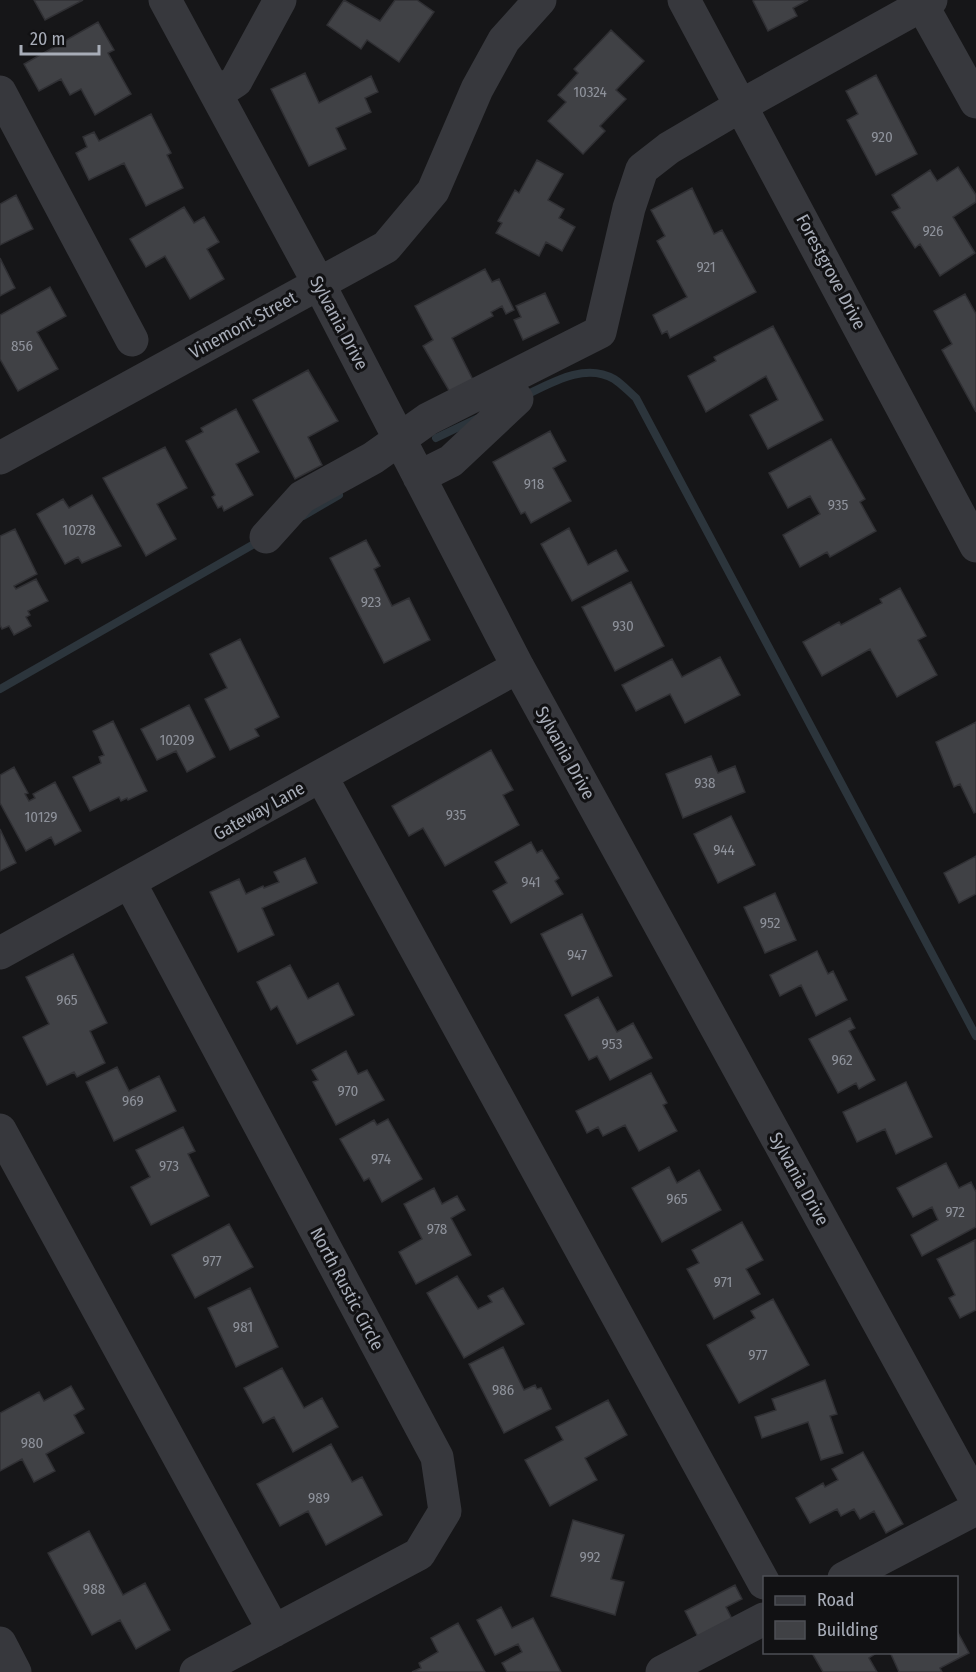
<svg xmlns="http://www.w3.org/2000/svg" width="976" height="1672" font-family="'Fira Sans Condensed',sans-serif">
<rect width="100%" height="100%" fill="#161618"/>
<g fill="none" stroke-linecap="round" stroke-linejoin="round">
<path stroke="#2c353c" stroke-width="8" d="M 524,396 C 551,383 585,362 614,379 C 622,384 629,392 636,398 L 976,1036
M 436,438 L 476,419
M 303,516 L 339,495
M 0,689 L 261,540"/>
</g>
<path fill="#404145" stroke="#303034" stroke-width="1.5" d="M 34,0 L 83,0 L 45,20 Z
M 344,0 L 380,21 L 395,0 L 417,0 L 434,12 L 399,62 L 367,40 L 361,49 L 327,25 Z
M 755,0 L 808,0 L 793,8 L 797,16 L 768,31 L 753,1 Z
M 98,22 L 114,50 L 108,53 L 131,94 L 95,115 L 81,89 L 70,95 L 61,79 L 39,91 L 24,64 Z
M 611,30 L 644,61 L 616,90 L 626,99 L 600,126 L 605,131 L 583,154 L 548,121 L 566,102 L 558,95 L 578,73 L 574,69 Z
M 305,73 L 319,103 L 371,76 L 378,92 L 365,98 L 371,112 L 336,128 L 346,149 L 309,166 L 271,89 Z
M 876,75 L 917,154 L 876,175 L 847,120 L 858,114 L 846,91 Z
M 151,114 L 171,153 L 167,155 L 183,188 L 146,206 L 124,163 L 89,180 L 76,153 L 87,147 L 83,137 L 94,132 L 99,141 Z
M 537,160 L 563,174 L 548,200 L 564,209 L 559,218 L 575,227 L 562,251 L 546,242 L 539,256 L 496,233 L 502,223 L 498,221 L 515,190 L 519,193 Z
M 958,167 L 976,195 L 976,202 L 953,217 L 975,253 L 940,276 L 920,244 L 915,248 L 892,212 L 900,208 L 892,195 L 930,170 L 937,181 Z
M 692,188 L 714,234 L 722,230 L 756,292 L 670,338 L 667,331 L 662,334 L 653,315 L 687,297 L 657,241 L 665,236 L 651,210 Z
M 16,195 L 33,229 L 0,245 L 0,204 Z
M 184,207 L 194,223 L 204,217 L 219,242 L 207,249 L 224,279 L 190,299 L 165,256 L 146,267 L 130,239 Z
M 0,258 L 15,288 L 0,296 Z
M 485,269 L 492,282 L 499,279 L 514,310 L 506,314 L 502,306 L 491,312 L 493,316 L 452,338 L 474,382 L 451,394 L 423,346 L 433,340 L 415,306 Z
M 50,287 L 66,316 L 37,332 L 58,369 L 18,391 L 0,359 L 0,315 Z
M 545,293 L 559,323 L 523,340 L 514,320 L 521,317 L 516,306 Z
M 965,294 L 976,314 L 976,412 L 942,350 L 952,344 L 934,311 Z
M 773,326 L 823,420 L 768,449 L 750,415 L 778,400 L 766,376 L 706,412 L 688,376 L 716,361 L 714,357 Z
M 308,370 L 338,421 L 308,437 L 322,465 L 295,479 L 253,400 Z
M 236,409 L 259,452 L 236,464 L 253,495 L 224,511 L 222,506 L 218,508 L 212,497 L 215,495 L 186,441 L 203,432 L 201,428 Z
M 550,431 L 566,461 L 553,468 L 571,501 L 531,523 L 525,512 L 521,514 L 493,462 Z
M 831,439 L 865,499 L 860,502 L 876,531 L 830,557 L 827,552 L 800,567 L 783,535 L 820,514 L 810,496 L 788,508 L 769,473 Z
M 165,447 L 187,488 L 157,504 L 176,539 L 146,556 L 103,478 Z
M 92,495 L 121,546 L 82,563 L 78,557 L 65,564 L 37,514 L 63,499 L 69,508 Z
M 569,528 L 588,565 L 616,550 L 628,571 L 572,601 L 541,544 Z
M 15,529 L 37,574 L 14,586 L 16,589 L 36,579 L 48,601 L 28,611 L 30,615 L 26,617 L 31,626 L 14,635 L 9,626 L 2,629 L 0,625 L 0,536 Z
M 366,540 L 380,566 L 374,569 L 392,606 L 409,598 L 430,640 L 384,663 L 330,558 Z
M 631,582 L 664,646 L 615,671 L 582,607 Z
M 900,588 L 926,636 L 918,640 L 937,675 L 897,697 L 870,649 L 822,676 L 803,642 L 839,622 L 841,625 L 882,603 L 880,599 Z
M 240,639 L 279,717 L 255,729 L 259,736 L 230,750 L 205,699 L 227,688 L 210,654 Z
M 720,657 L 740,695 L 685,723 L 670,694 L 636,711 L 622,685 L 672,659 L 682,677 Z
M 189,705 L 215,757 L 187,772 L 176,751 L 157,760 L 141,729 Z
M 113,721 L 147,791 L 128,800 L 127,798 L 121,801 L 119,797 L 90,811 L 73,777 L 101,763 L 99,757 L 104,755 L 93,731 Z
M 976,722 L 976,812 L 974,813 L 960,784 L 954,787 L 936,742 Z
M 491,750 L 513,790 L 503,795 L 519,825 L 445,866 L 423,828 L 409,836 L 392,806 Z
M 711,756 L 718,773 L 735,766 L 745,792 L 683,818 L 666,774 Z
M 14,767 L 28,793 L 25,794 L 29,801 L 35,798 L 33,794 L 55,782 L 81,831 L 55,845 L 51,837 L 26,851 L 0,803 L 0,775 Z
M 731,816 L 755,865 L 718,883 L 694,834 Z
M 0,829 L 16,863 L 0,871 Z
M 531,842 L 537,853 L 542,850 L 559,878 L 555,881 L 563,894 L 511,923 L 493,891 L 507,883 L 495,862 Z
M 976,856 L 976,894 L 959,903 L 944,873 Z
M 305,858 L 317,883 L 262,908 L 274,935 L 238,952 L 210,892 L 239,879 L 246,894 L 263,886 L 264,888 L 279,882 L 274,872 Z
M 775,893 L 796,940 L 765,953 L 744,907 Z
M 582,914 L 612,976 L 572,996 L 541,934 Z
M 817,951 L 828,974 L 833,971 L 847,1000 L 816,1016 L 801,985 L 780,996 L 770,975 Z
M 73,954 L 107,1023 L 90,1031 L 105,1063 L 77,1077 L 74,1072 L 47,1085 L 23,1037 L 49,1024 L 26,977 Z
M 290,965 L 308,999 L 338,983 L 354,1015 L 297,1044 L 277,1006 L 271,1010 L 257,982 Z
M 598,997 L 617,1032 L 633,1023 L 652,1058 L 610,1080 L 597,1056 L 589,1060 L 565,1015 Z
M 850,1018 L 855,1028 L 849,1031 L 875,1080 L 859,1089 L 856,1083 L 838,1093 L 809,1039 Z
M 346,1051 L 358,1074 L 367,1070 L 384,1100 L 336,1125 L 313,1082 L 318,1080 L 312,1070 Z
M 117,1067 L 129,1091 L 159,1076 L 176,1111 L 114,1141 L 86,1082 Z
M 651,1073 L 667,1103 L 663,1105 L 677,1131 L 639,1151 L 625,1125 L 603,1136 L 598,1127 L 587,1133 L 576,1111 Z
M 906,1082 L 932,1137 L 896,1154 L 885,1129 L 857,1142 L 843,1112 Z
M 388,1119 L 422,1179 L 382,1202 L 369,1178 L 364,1181 L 340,1139 L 374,1120 L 377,1125 Z
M 183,1127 L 195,1151 L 188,1154 L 209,1196 L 151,1225 L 131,1187 L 150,1177 L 136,1150 Z
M 946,1163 L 959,1188 L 971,1182 L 976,1192 L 976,1227 L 922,1256 L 911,1235 L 938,1220 L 932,1207 L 913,1217 L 897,1188 Z
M 669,1167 L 677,1183 L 699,1170 L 721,1210 L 662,1242 L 632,1188 Z
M 434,1188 L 442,1204 L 457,1196 L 465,1210 L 451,1218 L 471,1255 L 416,1284 L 399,1252 L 422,1239 L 404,1204 Z
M 742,1222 L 763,1260 L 746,1269 L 760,1294 L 714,1319 L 687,1269 L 699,1263 L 692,1250 Z
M 229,1224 L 253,1267 L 195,1298 L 172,1255 Z
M 975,1240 L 976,1310 L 960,1318 L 949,1298 L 955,1295 L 937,1259 Z
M 457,1276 L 478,1309 L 492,1302 L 488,1296 L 503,1288 L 524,1324 L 464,1358 L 427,1293 Z
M 250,1288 L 278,1347 L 236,1367 L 208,1308 Z
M 773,1299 L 809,1365 L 739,1403 L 707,1345 L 755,1318 L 751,1311 Z
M 503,1347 L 524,1390 L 535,1385 L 537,1389 L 541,1388 L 551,1409 L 504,1433 L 469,1364 Z
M 282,1368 L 304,1408 L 322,1398 L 338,1427 L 293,1452 L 274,1417 L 263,1423 L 244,1388 Z
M 825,1380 L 837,1414 L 830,1416 L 843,1453 L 821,1460 L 808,1422 L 762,1438 L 755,1417 L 776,1410 L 772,1399 Z
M 71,1386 L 84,1409 L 74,1415 L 84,1433 L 46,1454 L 55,1471 L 34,1482 L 22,1459 L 0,1471 L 0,1413 L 39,1392 L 44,1401 Z
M 608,1400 L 627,1435 L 585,1458 L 597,1480 L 550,1506 L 525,1460 L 563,1440 L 556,1427 Z
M 331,1444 L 352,1482 L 362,1477 L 382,1515 L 326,1545 L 308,1511 L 280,1526 L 257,1484 Z
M 863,1452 L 903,1524 L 886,1533 L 874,1511 L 860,1519 L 854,1509 L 841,1516 L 837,1509 L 810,1523 L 796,1498 L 823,1483 L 825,1487 L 838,1480 L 832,1469 Z
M 573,1520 L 624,1535 L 611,1579 L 624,1582 L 615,1615 L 551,1596 Z
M 89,1531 L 123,1595 L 145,1583 L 170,1630 L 136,1649 L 120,1620 L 92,1635 L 48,1553 Z
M 735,1585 L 742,1599 L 726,1607 L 732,1619 L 698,1637 L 685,1611 Z
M 501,1607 L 512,1628 L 533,1618 L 561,1672 L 507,1672 L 502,1663 L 522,1652 L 518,1644 L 495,1655 L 477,1620 Z
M 458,1623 L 485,1672 L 412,1672 L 421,1668 L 419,1663 L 438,1652 L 431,1638 Z
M 956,1629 L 969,1653 L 940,1668 L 942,1672 L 899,1672 L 890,1652 L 956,1652 Z
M 878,1652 L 869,1658 L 877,1672 L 823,1672 L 812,1653 Z"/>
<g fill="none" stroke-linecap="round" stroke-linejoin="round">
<path stroke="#37383d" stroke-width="33" d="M 165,0 L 319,284 L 518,667 L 976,1500
M 684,0 L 976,546
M 922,5 L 976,102
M 0,92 L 132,340
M 216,94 L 236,81 L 280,0
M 0,458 L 386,247 L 433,191 L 477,89 L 504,40 L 540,0
M 419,477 L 451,461 L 517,399
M 266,537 L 302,497 L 373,458 L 428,419 L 600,332 L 629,208 L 642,169 L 669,148 L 742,105 L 931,0
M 321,776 L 764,1583
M 130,883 L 437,1457 L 445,1511 L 419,1554 L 196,1672
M 0,953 L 518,667
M 0,1130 L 274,1631
M 844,1578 L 976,1509
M 0,1643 L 15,1672
M 662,1672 L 764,1619"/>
</g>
<g text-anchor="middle" stroke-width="6" stroke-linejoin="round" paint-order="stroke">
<g font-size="15" fill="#8e929b">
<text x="590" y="97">10324</text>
<text x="882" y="142">920</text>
<text x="933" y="236">926</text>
<text x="706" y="272">921</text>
<text x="22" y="351">856</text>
<text x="534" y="489">918</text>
<text x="838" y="510">935</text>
<text x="79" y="535">10278</text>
<text x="371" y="607">923</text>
<text x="623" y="631">930</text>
<text x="177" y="745">10209</text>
<text x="705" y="788">938</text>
<text x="456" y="820">935</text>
<text x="41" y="822">10129</text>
<text x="724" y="855">944</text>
<text x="531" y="887">941</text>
<text x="770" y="928">952</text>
<text x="577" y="960">947</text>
<text x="67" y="1005">965</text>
<text x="612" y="1049">953</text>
<text x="842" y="1065">962</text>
<text x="348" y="1096">970</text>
<text x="133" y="1106">969</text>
<text x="381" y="1164">974</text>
<text x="169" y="1171">973</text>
<text x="677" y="1204">965</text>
<text x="955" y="1217">972</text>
<text x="437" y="1234">978</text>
<text x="212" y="1266">977</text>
<text x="723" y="1287">971</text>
<text x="243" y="1332">981</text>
<text x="758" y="1360">977</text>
<text x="503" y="1395">986</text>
<text x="32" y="1448">980</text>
<text x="319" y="1503">989</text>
<text x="590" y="1562">992</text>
<text x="94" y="1594">988</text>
</g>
<g font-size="18" fill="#a8adb8" stroke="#111113">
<text transform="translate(831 272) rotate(62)" y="6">Forestgrove Drive</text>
<text transform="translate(339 323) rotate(62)" y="6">Sylvania Drive</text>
<text transform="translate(243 325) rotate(-29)" y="6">Vinemont Street</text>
<text transform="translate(565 753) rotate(61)" y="6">Sylvania Drive</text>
<text transform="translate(259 811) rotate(-29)" y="6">Gateway Lane</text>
<text transform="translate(799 1179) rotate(61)" y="6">Sylvania Drive</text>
<text transform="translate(347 1289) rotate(62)" y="6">North Rustic Circle</text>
</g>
</g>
<rect x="763" y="1576" width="195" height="78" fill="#111113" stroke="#4d4f55" stroke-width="1.5"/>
<rect x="775" y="1596" width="30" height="9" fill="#37383d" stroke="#4d4f55" stroke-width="1.5"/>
<text x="817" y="1606" font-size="18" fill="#a8adb8">Road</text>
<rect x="775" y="1621" width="30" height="18" fill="#404145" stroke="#4d4f55" stroke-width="1.5"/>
<text x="817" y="1636" font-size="18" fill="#a8adb8">Building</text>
<path d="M21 45v9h78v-9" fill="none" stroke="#a8adb8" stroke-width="3"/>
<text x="30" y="45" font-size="18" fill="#a8adb8" stroke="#111113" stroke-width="4.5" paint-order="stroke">20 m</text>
</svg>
